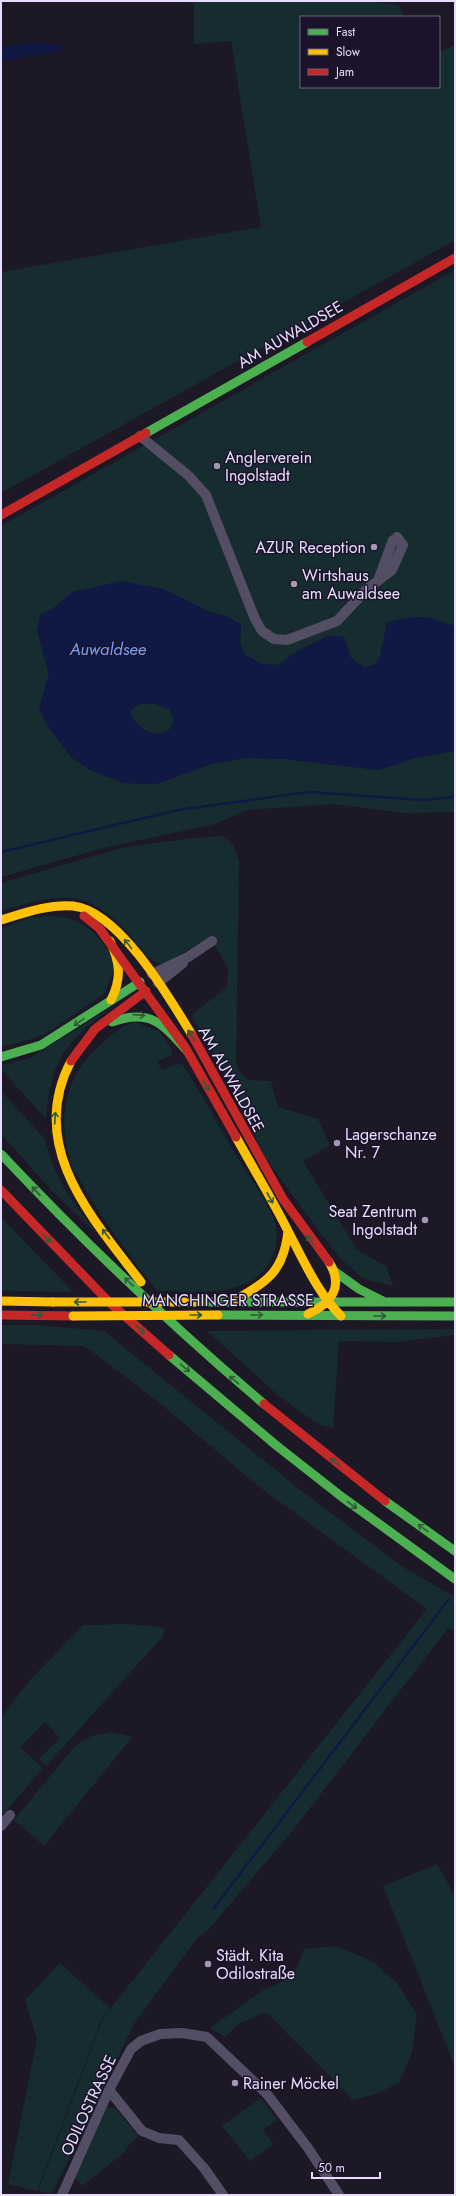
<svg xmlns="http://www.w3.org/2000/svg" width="456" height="2196" font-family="Jost,sans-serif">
<rect width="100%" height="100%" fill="#1c1825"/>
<path fill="#172c31" d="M 176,1 L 370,1 L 399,5 L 405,17 L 301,17 L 301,87 L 439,87 L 439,52 L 455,45 L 455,236 L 452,242 L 1,493 L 1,272 L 261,227 L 231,41 L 194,44 L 194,3 Z
M 455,270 L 455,625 L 448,625 L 431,618 L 382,643 L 381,653 L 376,664 L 365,668 L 351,658 L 344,637 L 328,636 L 301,649 L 278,665 L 261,664 L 244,654 L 240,642 L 241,625 L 229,617 L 210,612 L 164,589 L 73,592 L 55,607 L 41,614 L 37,631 L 49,674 L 39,709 L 49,728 L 71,757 L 90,770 L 124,783 L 156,784 L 211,764 L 246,758 L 284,759 L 379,770 L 415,758 L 455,751 L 455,812 L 405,813 L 333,804 L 247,810 L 215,824 L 103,848 L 1,877 L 1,526 Z
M 140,704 L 156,704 L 169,709 L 174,720 L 170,729 C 156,742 135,727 130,712 L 134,707 Z
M 221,836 C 234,842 236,849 239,863 L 236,1063 L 239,1071 L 248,1080 L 271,1081 L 278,1107 L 318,1119 L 330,1145 L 303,1161 L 357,1250 L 387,1267 L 393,1286 L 364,1279 L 341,1259 L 321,1234 L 264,1156 L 233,1089 L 191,1015 L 227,987 L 228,967 L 209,937 L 170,961 L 160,964 C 147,960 140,947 132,938 C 87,885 61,894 1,911 L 1,883 L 121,848 L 192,838 Z
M 52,916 L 69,918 L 84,925 L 96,935 L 110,953 L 115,966 L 105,993 L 47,1033 L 26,1041 L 1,1047 L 1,928 L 32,917 Z
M 114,1006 C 66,1042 51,1057 46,1119 L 1,1069 L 1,1065 L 30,1058 Z
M 134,1022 L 159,1031 L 171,1047 L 172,1055 L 157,1062 L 162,1070 L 179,1063 L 183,1065 C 204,1097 221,1130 240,1162 C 251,1179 265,1198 273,1217 C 278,1229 278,1244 273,1255 C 255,1300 196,1291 157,1291 C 132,1259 106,1225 85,1189 C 81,1182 74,1174 72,1165 C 58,1127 62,1085 90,1055 C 103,1042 117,1028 134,1022 Z
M 1,1091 L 44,1138 L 54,1168 L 67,1193 L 97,1234 L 52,1191 L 1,1134 Z
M 1,1217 L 73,1292 L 1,1291 Z
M 1,1325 L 38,1325 L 104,1331 L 299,1489 L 403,1567 L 455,1597 L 455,1631 L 448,1628 L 294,1829 L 208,1930 L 197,1938 L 134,2024 L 52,2194 L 38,2191 L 103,2018 L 427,1609 L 262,1489 L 157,1401 L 89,1349 L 82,1346 L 1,1344 Z
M 455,1329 L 455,1335 L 397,1342 L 339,1341 L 333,1428 L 319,1425 L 279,1396 L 207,1331 Z
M 127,1624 L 160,1627 L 164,1630 L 164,1635 L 46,1766 L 39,1759 L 60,1738 L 45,1722 L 20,1747 L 43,1768 L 1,1817 L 1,1718 L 30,1680 L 83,1625 Z
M 112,1732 L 132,1737 L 44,1846 L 14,1820 L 75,1746 L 91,1736 Z
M 437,1864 L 455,1896 L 455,2067 L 383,1886 Z
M 336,1946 L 372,1961 L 397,1983 L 417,2014 L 412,2052 L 399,2083 L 373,2095 L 353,2100 L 266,2012 L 240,2023 L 225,2037 L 210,2028 L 262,1991 L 288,1979 L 297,1967 L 304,1949 Z
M 60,1963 L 110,2008 L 102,2018 L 37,2191 L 8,2184 L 37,2039 L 25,2000 Z
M 261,2098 L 277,2120 L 263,2130 L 273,2144 L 250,2161 L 222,2126 Z
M 107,2107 L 115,2108 L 138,2136 L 126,2148 L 126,2151 L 82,2186 L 75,2178 Z"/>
<path fill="#101943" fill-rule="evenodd" d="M 31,42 L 61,45 L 62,51 L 1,61 L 1,48 Z
M 120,581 L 164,589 L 210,612 L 229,617 L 241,625 L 240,642 L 244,654 L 261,664 L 278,665 L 301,649 L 328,636 L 344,637 L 351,658 L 365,668 L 376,664 L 381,653 L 387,622 C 402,619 415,615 431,618 C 439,620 446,625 455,625 L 455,751 L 415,758 L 379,770 L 284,759 L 246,758 L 211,764 L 156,784 L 124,783 L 90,770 L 71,757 L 49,728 L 39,709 L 49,674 L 37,631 L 41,614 L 55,607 L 73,592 ZM 140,704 L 156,704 L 169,709 L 174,720 L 170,729 C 156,742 135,727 130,712 L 134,707 Z"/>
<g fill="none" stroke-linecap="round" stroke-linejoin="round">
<path stroke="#101943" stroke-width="2.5" d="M 1,852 L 178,810 L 308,792 L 422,800 L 455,797
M 214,1908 L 449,1599"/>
<path stroke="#534e64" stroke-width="10" d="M 140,436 L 189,476 L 206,495 L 255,619 L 262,631 L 274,639 L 287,640 L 337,621 L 367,589 L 392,570 L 403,545 L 397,537
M 379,578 L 393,540
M 152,974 L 188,957 L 212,941
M 158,983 L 183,963
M 1,1826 L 10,1815
M 109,2090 L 142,2131 L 159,2138 L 179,2140 L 204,2168 L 223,2195
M 62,2195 L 109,2090 L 131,2049 L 141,2041 L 160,2034 L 182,2033 L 207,2037 L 267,2094 L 308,2148 L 339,2195"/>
<path stroke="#4caf50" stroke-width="9" d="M 146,433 L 307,342
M 112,1022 C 150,1008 163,1024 187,1051
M 1,1057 L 41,1045 L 140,982
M 1,1154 C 84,1242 172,1326 264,1404
M 334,1271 L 359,1289 L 383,1301
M 203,1302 L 455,1302
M 218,1315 L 455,1316
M 169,1355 L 277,1446 L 342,1497 L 455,1579
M 385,1501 L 455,1551"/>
<path stroke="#ffc107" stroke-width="9" d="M 1,920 C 24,913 48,904 73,906 C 119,911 169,997 192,1035
M 110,941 C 120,963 122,978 111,1000
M 71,1061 C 26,1146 92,1218 141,1282
M 236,1137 C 253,1168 272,1199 288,1231 C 304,1261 317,1292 341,1316
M 235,1300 C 268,1282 284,1270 288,1231
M 1,1301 L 53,1302
M 308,1314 C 332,1303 344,1286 329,1262"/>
<path stroke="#c62828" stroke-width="9" d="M 307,342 L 455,258
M 1,515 L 146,433
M 84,916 L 99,928 L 185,1047 L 236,1137
M 192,1035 L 283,1199 L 329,1262
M 71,1061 L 95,1029 L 146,991
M 1,1190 L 110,1303 L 169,1355
M 1,1315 L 73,1316
M 264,1404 L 385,1501"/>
<path stroke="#ffc107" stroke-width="9" d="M 53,1302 L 203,1302
M 73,1316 L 218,1315"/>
</g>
<defs><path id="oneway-shaft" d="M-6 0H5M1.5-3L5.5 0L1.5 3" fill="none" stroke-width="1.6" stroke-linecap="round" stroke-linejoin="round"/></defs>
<g stroke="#31593b">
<use href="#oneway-shaft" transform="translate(128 944) rotate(-128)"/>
<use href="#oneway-shaft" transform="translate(139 1015) rotate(4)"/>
<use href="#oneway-shaft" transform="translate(79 1022) rotate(145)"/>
<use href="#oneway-shaft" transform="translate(191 1035) rotate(-122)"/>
<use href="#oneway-shaft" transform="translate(206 1085) rotate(61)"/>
<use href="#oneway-shaft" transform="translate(55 1118) rotate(-87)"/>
<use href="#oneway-shaft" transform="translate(36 1191) rotate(-133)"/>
<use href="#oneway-shaft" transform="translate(270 1198) rotate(61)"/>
<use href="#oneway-shaft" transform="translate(106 1234) rotate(-127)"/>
<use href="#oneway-shaft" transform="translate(47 1238) rotate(46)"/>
<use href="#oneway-shaft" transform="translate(310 1240) rotate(-128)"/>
<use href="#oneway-shaft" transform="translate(129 1282) rotate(-136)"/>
<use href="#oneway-shaft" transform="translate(80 1302) rotate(-180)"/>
<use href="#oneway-shaft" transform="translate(37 1315) rotate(1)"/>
<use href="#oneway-shaft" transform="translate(196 1315)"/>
<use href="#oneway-shaft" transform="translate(257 1315) rotate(-1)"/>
<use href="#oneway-shaft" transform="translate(380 1316)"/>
<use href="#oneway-shaft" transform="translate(140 1329) rotate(41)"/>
<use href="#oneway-shaft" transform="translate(185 1368) rotate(40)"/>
<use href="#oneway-shaft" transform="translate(234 1380) rotate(-140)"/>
<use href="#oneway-shaft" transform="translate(335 1462) rotate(-142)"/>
<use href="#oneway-shaft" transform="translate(352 1505) rotate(37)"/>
<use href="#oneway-shaft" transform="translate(423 1528) rotate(-144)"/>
</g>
<g fill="#a099b1" stroke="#1b132a" stroke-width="1.5">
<circle cx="217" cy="466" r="4"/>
<circle cx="374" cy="547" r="4"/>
<circle cx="294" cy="584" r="4"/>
<circle cx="337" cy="1143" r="4"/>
<circle cx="425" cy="1220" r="4"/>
<circle cx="208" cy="1964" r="4"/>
<circle cx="235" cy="2083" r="4"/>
</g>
<g text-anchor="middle" stroke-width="3" stroke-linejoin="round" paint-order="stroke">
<g font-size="16" fill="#e7defd" stroke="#1b132a">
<text transform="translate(290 334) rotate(-30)" y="6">AM AUWALDSEE</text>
<text transform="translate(232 1079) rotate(61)" y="6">AM AUWALDSEE</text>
<text x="228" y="1306">MANCHINGER STRASSE</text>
<text transform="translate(88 2105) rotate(-65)" y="6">ODILOSTRASSE</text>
</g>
<g font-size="16" fill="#e7defd" stroke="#1b132a" text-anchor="start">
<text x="225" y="463">Anglerverein<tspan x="225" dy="18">Ingolstadt</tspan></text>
<text x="366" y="553" text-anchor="end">AZUR Reception</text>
<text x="302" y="581">Wirtshaus<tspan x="302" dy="18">am Auwaldsee</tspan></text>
<text x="345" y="1140">Lagerschanze<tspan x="345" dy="18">Nr. 7</tspan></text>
<text x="417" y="1217" text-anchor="end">Seat Zentrum<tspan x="417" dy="18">Ingolstadt</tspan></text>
<text x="216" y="1961">Städt. Kita<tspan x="216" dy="18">Odilostraße</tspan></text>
<text x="243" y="2089">Rainer Möckel</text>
</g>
<g font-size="17" font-style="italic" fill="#73a0f5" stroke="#1b132a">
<text x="108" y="655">Auwaldsee</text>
</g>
</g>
<rect width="456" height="2196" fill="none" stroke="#e7defd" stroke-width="4"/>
<rect x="300" y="16" width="140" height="72" fill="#1b132a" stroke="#6d647e"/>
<rect x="308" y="29" width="20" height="6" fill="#4caf50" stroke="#6d647e"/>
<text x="336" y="36" font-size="12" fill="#e7defd">Fast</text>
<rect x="308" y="49" width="20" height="6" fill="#ffc107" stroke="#6d647e"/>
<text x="336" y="56" font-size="12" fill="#e7defd">Slow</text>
<rect x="308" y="69" width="20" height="6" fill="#c62828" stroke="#6d647e"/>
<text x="336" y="76" font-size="12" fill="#e7defd">Jam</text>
<path d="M312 2172v6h68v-6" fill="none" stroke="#e7defd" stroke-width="2"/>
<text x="318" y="2172" font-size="12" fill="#e7defd" stroke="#1b132a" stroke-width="3" paint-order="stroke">50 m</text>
</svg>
